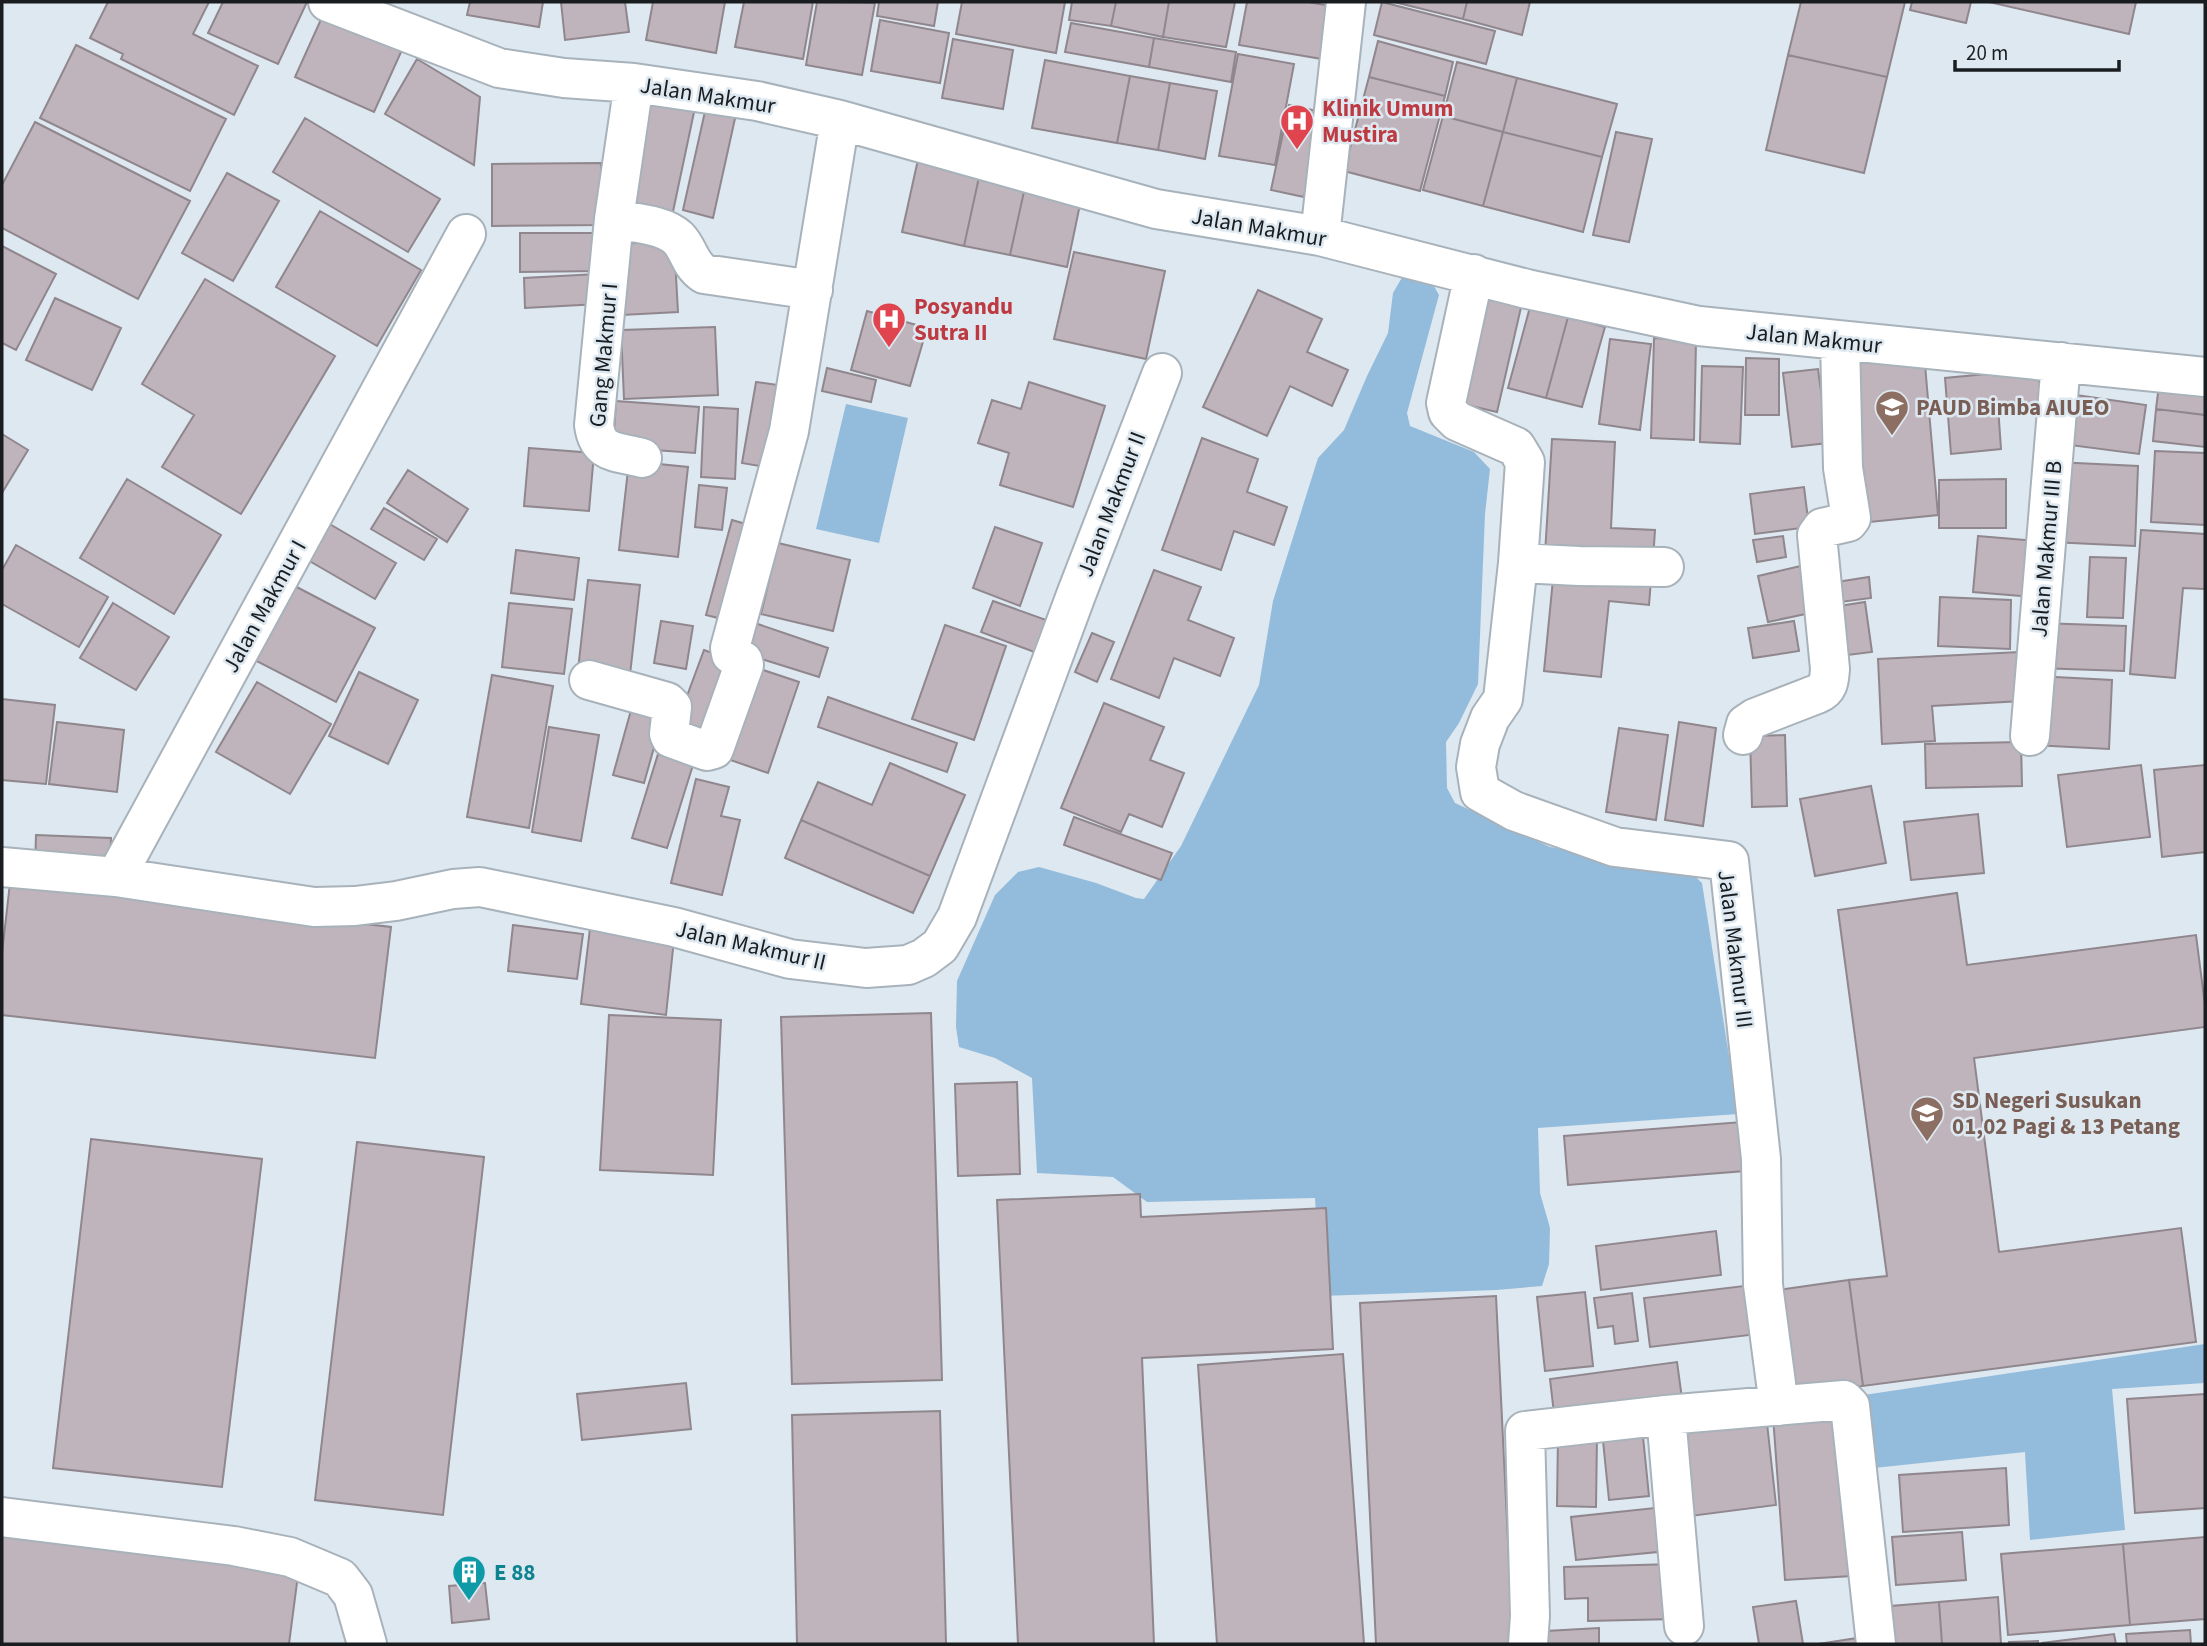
<svg xmlns="http://www.w3.org/2000/svg" width="2207" height="1646" font-family="'Source Sans 3',sans-serif">
<rect width="100%" height="100%" fill="#dde8f0"/>
<path fill="#93bbdb" d="M 1404,274 L 1430,279 L 1439,295 L 1407,413 L 1410,426 L 1474,452 L 1490,469 L 1485,514 L 1478,684 L 1459,723 L 1446,742 L 1447,788 L 1455,803 L 1550,847 L 1686,868 L 1702,883 L 1738,1114 L 1538,1128 L 1540,1193 L 1550,1228 L 1549,1264 L 1542,1286 L 1496,1290 L 1321,1296 L 1315,1198 L 1147,1202 L 1113,1177 L 1037,1173 L 1032,1078 L 995,1058 L 959,1047 L 956,1027 L 957,981 L 995,895 L 1018,872 L 1039,867 L 1096,883 L 1136,898 L 1144,899 L 1181,846 L 1259,685 L 1273,601 L 1318,458 L 1344,430 L 1367,376 L 1388,333 L 1393,293 Z
M 846,404 L 908,418 L 879,543 L 816,529 Z
M 2205,1344 L 2205,1383 L 2112,1389 L 2125,1530 L 2030,1540 L 2025,1452 L 1874,1468 L 1864,1395 Z"/>
<path fill="#bfb4bb" stroke="#90868d" stroke-width="2" d="M 108,2 L 209,2 L 193,34 L 258,66 L 234,115 L 121,59 L 123,54 L 90,38 Z
M 223,2 L 307,2 L 278,64 L 208,33 Z
M 470,2 L 543,2 L 539,27 L 467,15 Z
M 561,2 L 625,2 L 629,32 L 565,40 Z
M 653,2 L 725,2 L 716,53 L 646,40 Z
M 744,2 L 813,2 L 803,59 L 735,47 Z
M 817,2 L 875,3 L 862,75 L 806,65 Z
M 879,2 L 938,2 L 934,26 L 877,16 Z
M 962,2 L 1065,2 L 1056,53 L 956,34 Z
M 1072,2 L 1116,2 L 1111,26 L 1069,20 Z
M 1116,2 L 1169,2 L 1163,37 L 1111,26 Z
M 1169,2 L 1235,2 L 1226,47 L 1163,37 Z
M 1247,2 L 1308,2 L 1331,6 L 1322,59 L 1239,45 Z
M 1382,2 L 1495,31 L 1486,64 L 1374,35 Z
M 1394,2 L 1467,2 L 1463,19 Z
M 1467,2 L 1530,2 L 1522,35 L 1463,19 Z
M 1801,2 L 1905,2 L 1887,77 L 1788,55 Z
M 1912,2 L 1971,2 L 1966,23 L 1910,10 Z
M 1989,2 L 2136,2 L 2129,34 Z
M 327,6 L 406,41 L 374,112 L 295,77 Z
M 880,20 L 949,33 L 940,83 L 871,71 Z
M 1071,23 L 1154,38 L 1149,67 L 1065,52 Z
M 1154,38 L 1236,52 L 1231,82 L 1149,67 Z
M 953,39 L 1013,50 L 1003,109 L 942,98 Z
M 1378,41 L 1453,62 L 1445,96 L 1369,77 Z
M 76,45 L 226,119 L 190,191 L 40,118 Z
M 1238,54 L 1294,64 L 1275,165 L 1219,156 Z
M 1788,55 L 1887,77 L 1864,173 L 1766,150 Z
M 417,59 L 480,97 L 474,165 L 385,114 Z
M 1045,60 L 1130,76 L 1117,143 L 1032,128 Z
M 1457,62 L 1517,78 L 1503,132 L 1443,116 Z
M 1130,76 L 1170,83 L 1158,150 L 1117,143 Z
M 1369,77 L 1445,96 L 1420,191 L 1344,171 Z
M 1517,78 L 1617,104 L 1602,157 L 1503,132 Z
M 1170,83 L 1217,91 L 1205,159 L 1158,150 Z
M 651,88 L 697,98 L 671,221 L 625,211 Z
M 1289,105 L 1322,112 L 1304,197 L 1271,190 Z
M 706,107 L 736,114 L 713,218 L 683,210 Z
M 1443,116 L 1503,132 L 1483,206 L 1423,190 Z
M 305,118 L 440,199 L 408,252 L 273,172 Z
M 35,122 L 190,201 L 138,299 L 2,228 L 2,185 Z
M 1503,132 L 1602,157 L 1583,232 L 1483,206 Z
M 1616,132 L 1652,139 L 1629,242 L 1593,235 Z
M 919,155 L 981,168 L 964,246 L 902,232 Z
M 601,163 L 603,225 L 492,226 L 492,164 Z
M 981,168 L 1027,178 L 1010,255 L 964,246 Z
M 227,173 L 279,201 L 233,281 L 182,253 Z
M 1027,178 L 1083,190 L 1067,267 L 1010,255 Z
M 320,211 L 421,270 L 377,346 L 276,287 Z
M 520,233 L 597,233 L 597,271 L 520,272 Z
M 674,241 L 678,312 L 622,315 L 618,244 Z
M 2,246 L 56,274 L 16,350 L 2,343 Z
M 1074,252 L 1165,271 L 1146,359 L 1054,339 Z
M 597,274 L 599,304 L 525,308 L 524,278 Z
M 205,279 L 335,356 L 241,514 L 162,467 L 194,415 L 142,384 Z
M 1258,290 L 1322,319 L 1307,352 L 1348,370 L 1332,406 L 1290,386 L 1267,436 L 1203,407 Z
M 1482,294 L 1522,303 L 1497,412 L 1458,403 Z
M 55,298 L 121,328 L 92,390 L 26,360 Z
M 1530,307 L 1568,317 L 1546,398 L 1508,388 Z
M 867,311 L 927,328 L 910,386 L 851,370 Z
M 1568,317 L 1605,327 L 1582,407 L 1546,398 Z
M 715,327 L 718,395 L 624,399 L 621,330 Z
M 1654,338 L 1696,341 L 1694,440 L 1651,438 Z
M 1610,339 L 1651,344 L 1640,430 L 1599,424 Z
M 1924,353 L 1938,515 L 1860,523 L 1846,360 Z
M 1746,358 L 1779,359 L 1779,415 L 1745,415 Z
M 1702,366 L 1743,367 L 1740,444 L 1700,442 Z
M 827,368 L 876,380 L 871,402 L 822,391 Z
M 1818,369 L 1828,443 L 1792,447 L 1783,373 Z
M 2038,369 L 2041,402 L 1998,406 L 2001,449 L 1951,454 L 1945,378 Z
M 2160,377 L 2205,382 L 2205,415 L 2156,409 Z
M 756,382 L 785,386 L 772,468 L 742,463 Z
M 1029,382 L 1105,406 L 1073,507 L 1000,485 L 1009,453 L 978,443 L 992,400 L 1021,409 Z
M 2069,394 L 2146,405 L 2139,454 L 2062,444 Z
M 616,401 L 699,407 L 695,453 L 613,447 Z
M 704,407 L 738,409 L 735,479 L 701,477 Z
M 2156,409 L 2205,415 L 2205,447 L 2153,441 Z
M 2,434 L 28,450 L 2,493 Z
M 1202,438 L 1258,459 L 1247,492 L 1287,507 L 1274,545 L 1234,531 L 1221,570 L 1162,550 Z
M 1552,439 L 1615,442 L 1611,528 L 1655,530 L 1653,560 L 1545,554 Z
M 529,448 L 594,453 L 589,511 L 524,506 Z
M 2155,451 L 2205,453 L 2205,525 L 2151,522 Z
M 629,461 L 688,467 L 678,557 L 619,550 Z
M 2055,462 L 2138,466 L 2135,546 L 2051,542 Z
M 408,470 L 468,509 L 447,542 L 387,503 Z
M 127,479 L 221,535 L 174,614 L 80,558 Z
M 2006,479 L 2006,528 L 1939,528 L 1939,480 Z
M 699,485 L 727,488 L 722,530 L 695,527 Z
M 1804,487 L 1809,527 L 1755,534 L 1750,494 Z
M 384,508 L 437,539 L 424,560 L 371,529 Z
M 732,520 L 760,528 L 734,622 L 706,615 Z
M 328,523 L 396,563 L 375,599 L 306,559 Z
M 995,527 L 1042,543 L 1020,606 L 973,588 Z
M 2141,530 L 2205,534 L 2205,589 L 2183,588 L 2175,678 L 2130,674 Z
M 1783,536 L 1786,557 L 1757,562 L 1753,540 Z
M 1978,536 L 2038,541 L 2033,597 L 1973,592 Z
M 778,543 L 850,560 L 833,631 L 761,614 Z
M 16,545 L 108,597 L 79,647 L 2,604 L 2,570 Z
M 516,550 L 579,558 L 574,600 L 511,593 Z
M 2090,557 L 2126,558 L 2123,618 L 2087,617 Z
M 1805,565 L 1815,612 L 1768,622 L 1758,576 Z
M 1554,569 L 1651,580 L 1649,605 L 1609,601 L 1601,677 L 1544,671 Z
M 1154,570 L 1201,587 L 1188,620 L 1234,638 L 1220,676 L 1174,658 L 1159,698 L 1111,679 Z
M 1869,577 L 1871,598 L 1833,603 L 1830,583 Z
M 588,580 L 640,585 L 630,675 L 578,670 Z
M 291,584 L 375,628 L 336,702 L 251,658 Z
M 1940,597 L 2011,600 L 2010,649 L 1938,646 Z
M 993,601 L 1049,621 L 1037,653 L 981,632 Z
M 1865,602 L 1872,652 L 1840,656 L 1833,607 Z
M 113,603 L 169,637 L 136,690 L 80,658 Z
M 509,603 L 572,609 L 564,674 L 502,667 Z
M 743,619 L 828,648 L 819,677 L 733,650 Z
M 661,621 L 693,626 L 686,669 L 654,663 Z
M 1794,621 L 1799,651 L 1753,658 L 1748,628 Z
M 2040,623 L 2126,626 L 2124,671 L 2038,668 Z
M 945,625 L 1006,646 L 974,740 L 912,719 Z
M 1092,633 L 1114,642 L 1097,682 L 1075,672 Z
M 704,650 L 740,663 L 710,747 L 673,734 Z
M 2020,652 L 2022,701 L 1932,706 L 1935,741 L 1882,744 L 1878,659 Z
M 748,665 L 799,682 L 768,773 L 716,755 Z
M 359,672 L 418,700 L 388,764 L 329,736 Z
M 492,675 L 553,686 L 529,828 L 467,817 Z
M 2036,676 L 2112,680 L 2109,749 L 2032,745 Z
M 257,682 L 331,724 L 290,794 L 216,752 Z
M 828,697 L 957,743 L 947,772 L 818,727 Z
M 2,699 L 55,705 L 46,784 L 2,780 Z
M 633,703 L 664,712 L 644,783 L 613,775 Z
M 1104,703 L 1164,727 L 1150,760 L 1184,773 L 1162,827 L 1129,814 L 1121,832 L 1061,808 Z
M 57,722 L 124,730 L 117,792 L 49,784 Z
M 1679,722 L 1716,728 L 1703,826 L 1665,820 Z
M 549,727 L 599,735 L 581,841 L 532,832 Z
M 1619,728 L 1668,735 L 1656,820 L 1606,812 Z
M 1785,735 L 1787,806 L 1752,807 L 1750,736 Z
M 2021,742 L 2022,786 L 1926,788 L 1925,744 Z
M 658,754 L 693,765 L 667,848 L 632,838 Z
M 890,763 L 965,795 L 930,876 L 801,820 L 818,782 L 872,805 Z
M 2141,765 L 2150,837 L 2067,847 L 2058,775 Z
M 2205,765 L 2205,852 L 2162,857 L 2154,770 Z
M 696,779 L 729,787 L 721,816 L 740,820 L 722,895 L 671,883 Z
M 1871,786 L 1886,863 L 1815,876 L 1800,799 Z
M 1978,814 L 1984,873 L 1911,880 L 1904,822 Z
M 1074,817 L 1172,853 L 1161,880 L 1064,845 Z
M 801,820 L 930,876 L 913,913 L 785,858 Z
M 36,835 L 111,838 L 110,870 L 35,867 Z
M 10,883 L 391,927 L 375,1058 L 2,1015 L 2,953 Z
M 1957,893 L 1967,965 L 2196,935 L 2205,1005 L 2205,1027 L 1974,1058 L 1999,1252 L 2181,1228 L 2196,1342 L 1863,1386 L 1849,1280 L 1887,1276 L 1838,910 Z
M 591,920 L 675,930 L 666,1015 L 581,1004 Z
M 513,925 L 583,934 L 577,979 L 508,971 Z
M 931,1013 L 942,1380 L 792,1384 L 781,1017 Z
M 609,1015 L 721,1020 L 713,1175 L 600,1170 Z
M 1017,1082 L 1020,1174 L 958,1176 L 955,1084 Z
M 1742,1122 L 1745,1171 L 1568,1185 L 1564,1136 Z
M 91,1139 L 262,1159 L 222,1487 L 53,1468 Z
M 357,1142 L 484,1157 L 443,1515 L 315,1500 Z
M 1140,1194 L 1141,1217 L 1326,1208 L 1333,1349 L 1142,1358 L 1154,1644 L 1018,1644 L 997,1200 Z
M 1716,1231 L 1721,1275 L 1601,1290 L 1596,1246 Z
M 1849,1280 L 1863,1386 L 1778,1397 L 1764,1292 Z
M 1752,1285 L 1758,1334 L 1650,1347 L 1644,1298 Z
M 1585,1292 L 1593,1366 L 1545,1371 L 1537,1297 Z
M 1632,1293 L 1638,1341 L 1615,1344 L 1613,1326 L 1598,1328 L 1594,1298 Z
M 1496,1296 L 1513,1644 L 1376,1644 L 1360,1303 Z
M 1343,1354 L 1364,1644 L 1217,1644 L 1198,1365 Z
M 1677,1362 L 1683,1406 L 1555,1422 L 1550,1379 Z
M 686,1383 L 691,1429 L 582,1440 L 577,1394 Z
M 2205,1394 L 2205,1508 L 2135,1513 L 2127,1399 Z
M 940,1411 L 946,1644 L 797,1644 L 792,1415 Z
M 1841,1411 L 1852,1576 L 1785,1580 L 1773,1416 Z
M 1766,1414 L 1776,1505 L 1683,1517 L 1672,1424 Z
M 1642,1427 L 1649,1496 L 1609,1500 L 1602,1431 Z
M 1558,1436 L 1597,1436 L 1596,1507 L 1557,1506 Z
M 2006,1468 L 2009,1525 L 1903,1532 L 1899,1475 Z
M 1664,1507 L 1668,1551 L 1576,1560 L 1571,1517 Z
M 2,1528 L 299,1567 L 289,1644 L 2,1644 Z
M 1962,1532 L 1966,1580 L 1896,1585 L 1892,1537 Z
M 2205,1537 L 2205,1619 L 2130,1625 L 2123,1544 Z
M 2123,1544 L 2130,1625 L 2008,1635 L 2001,1554 Z
M 1674,1564 L 1675,1619 L 1588,1621 L 1588,1598 L 1565,1599 L 1564,1567 Z
M 485,1583 L 489,1619 L 452,1623 L 449,1586 Z
M 1998,1597 L 2001,1644 L 1942,1644 L 1939,1602 Z
M 1796,1601 L 1803,1644 L 1759,1644 L 1753,1607 Z
M 1939,1602 L 1942,1644 L 1881,1644 L 1878,1607 Z
M 1599,1628 L 1599,1644 L 1546,1644 L 1546,1631 Z
M 2190,1630 L 2191,1644 L 2127,1644 L 2126,1634 Z
M 2114,1634 L 2116,1644 L 2042,1644 L 2042,1643 Z
M 1864,1637 L 1865,1644 L 1818,1644 Z
M 2038,1641 L 2038,1644 L 2009,1644 L 2009,1642 Z"/>
<g fill="none" stroke-linecap="round" stroke-linejoin="round">
<g stroke="#a8b2ba" stroke-width="42">
<path id="street" d="M 328,2 L 499,68 L 564,78 L 634,83 L 757,101 L 840,120 L 1156,209 L 1320,236 L 1527,289 L 1699,326 L 2205,377
M 634,83 L 614,219 L 594,425 C 598,455 617,451 642,458
M 614,219 C 633,223 663,224 678,238 C 689,249 689,264 704,274 L 813,290
M 1320,236 L 1346,2
M 1474,274 L 1446,403 L 1448,412 L 1457,421 L 1516,447 L 1525,462 L 1518,563 L 1503,699 L 1490,718 L 1480,744 L 1476,767 L 1480,792 L 1514,811 L 1615,847 L 1729,861 L 1761,1159 L 1763,1285 L 1779,1406
M 1518,563 L 1579,566 L 1664,567
M 589,680 L 667,702 L 672,707 L 669,734 L 671,738 L 707,751 L 714,749 L 744,665 L 743,661 L 731,654 L 730,648 L 789,431 L 840,120
M 1743,735 L 1746,724 L 1755,718 L 1817,694 C 1829,689 1829,681 1830,669 L 1817,535 L 1822,528 L 1848,522 L 1851,518 L 1843,468 L 1840,341
M 2030,736 L 2061,362
M 2,867 L 116,877 L 466,234
M 116,877 L 314,907 L 355,906 L 396,901 L 453,889 L 480,887 L 674,927 L 790,959 L 866,968 L 908,965 L 924,958 L 940,946 L 957,917 L 1076,595 L 1162,373
M 1666,1415 L 1684,1626
M 2,1517 L 234,1546 L 290,1557 L 340,1578 L 353,1595 L 367,1644
M 1528,1644 L 1530,1616 L 1525,1431 L 1666,1415 L 1844,1400 L 1850,1406 L 1876,1644"/>
</g>
<use href="#street" stroke="#fff" stroke-width="38"/>
</g>
<defs>
<g id="hospital-pin" transform="scale(1.75)"><path d="M0 17L-7.5 6A9.5 9.5 0 1 1 7.5 6Z" fill="#e0444e" stroke="#dde8f0"/><path d="M-5-5h3v3.5h4V-5h3V5h-3V1.5h-4V5h-3Z" fill="#fff"/></g>
<g id="school-pin" transform="scale(1.75)"><path d="M0 17L-7.5 6A9.5 9.5 0 1 1 7.5 6Z" fill="#8d6e63" stroke="#dde8f0"/><path d="M0-5L7-2L0 1L-7-2ZM-4 1L0 2.5L4 1V4Q0 6-4 4Z" fill="#fff"/></g>
<g id="building-pin" transform="scale(1.75)"><path d="M0 17L-7.5 6A9.5 9.5 0 1 1 7.5 6Z" fill="#0f9aa8" stroke="#dde8f0"/><path d="M-4-6H4V6H1V3H-1V6H-4ZM-2.5-4.3h1.7v1.8h-1.7ZM.8-4.3h1.7v1.8H.8ZM-2.5-1h1.7V.8h-1.7ZM.8-1h1.7V.8H.8Z" fill="#fff"/></g>
</defs>
<g fill-rule="evenodd">
<use href="#hospital-pin" x="1297" y="121"/>
<use href="#hospital-pin" x="889" y="319"/>
<use href="#school-pin" x="1892" y="407"/>
<use href="#school-pin" x="1927" y="1113"/>
<use href="#building-pin" x="469" y="1572"/>
</g>
<g text-anchor="middle" stroke-width="5" stroke-linejoin="round" paint-order="stroke">
<g font-size="23" fill="#191d20" stroke="#dde8f0">
<text transform="translate(708 95) rotate(9)" y="8">Jalan Makmur</text>
<text transform="translate(1259 227) rotate(10)" y="8">Jalan Makmur</text>
<text transform="translate(1814 338) rotate(6)" y="8">Jalan Makmur</text>
<text transform="translate(603 355) rotate(-85)" y="8">Gang Makmur I</text>
<text transform="translate(1111 504) rotate(-69)" y="8">Jalan Makmur II</text>
<text transform="translate(2046 549) rotate(-85)" y="8">Jalan Makmur III B</text>
<text transform="translate(264 606) rotate(-61)" y="8">Jalan Makmur I</text>
<text transform="translate(751 945) rotate(13)" y="8">Jalan Makmur II</text>
<text transform="translate(1736 949) rotate(83)" y="8">Jalan Makmur III</text>
</g>
<g font-size="23" font-weight="bold" fill="#be3a42" stroke="#dde8f0" text-anchor="start">
<text x="1322" y="116">Klinik Umum<tspan x="1322" dy="26">Mustira</tspan></text>
<text x="914" y="314">Posyandu<tspan x="914" dy="26">Sutra II</tspan></text>
</g>
<g font-size="23" font-weight="bold" fill="#785e54" stroke="#dde8f0" text-anchor="start">
<text x="1916" y="415">PAUD Bimba AIUEO</text>
<text x="1952" y="1108">SD Negeri Susukan<tspan x="1952" dy="26">01,02 Pagi &amp; 13 Petang</tspan></text>
</g>
<g font-size="23" font-weight="bold" fill="#0d838f" stroke="#dde8f0" text-anchor="start">
<text x="494" y="1580">E 88</text>
</g>
</g>
<rect width="2207" height="1646" fill="none" stroke="#191d20" stroke-width="7"/>
<path d="M1955 60v10h164v-10" fill="none" stroke="#191d20" stroke-width="3.5"/>
<text x="1966" y="60" font-size="21" fill="#191d20" stroke="#dde8f0" stroke-width="5" paint-order="stroke">20 m</text>
</svg>
